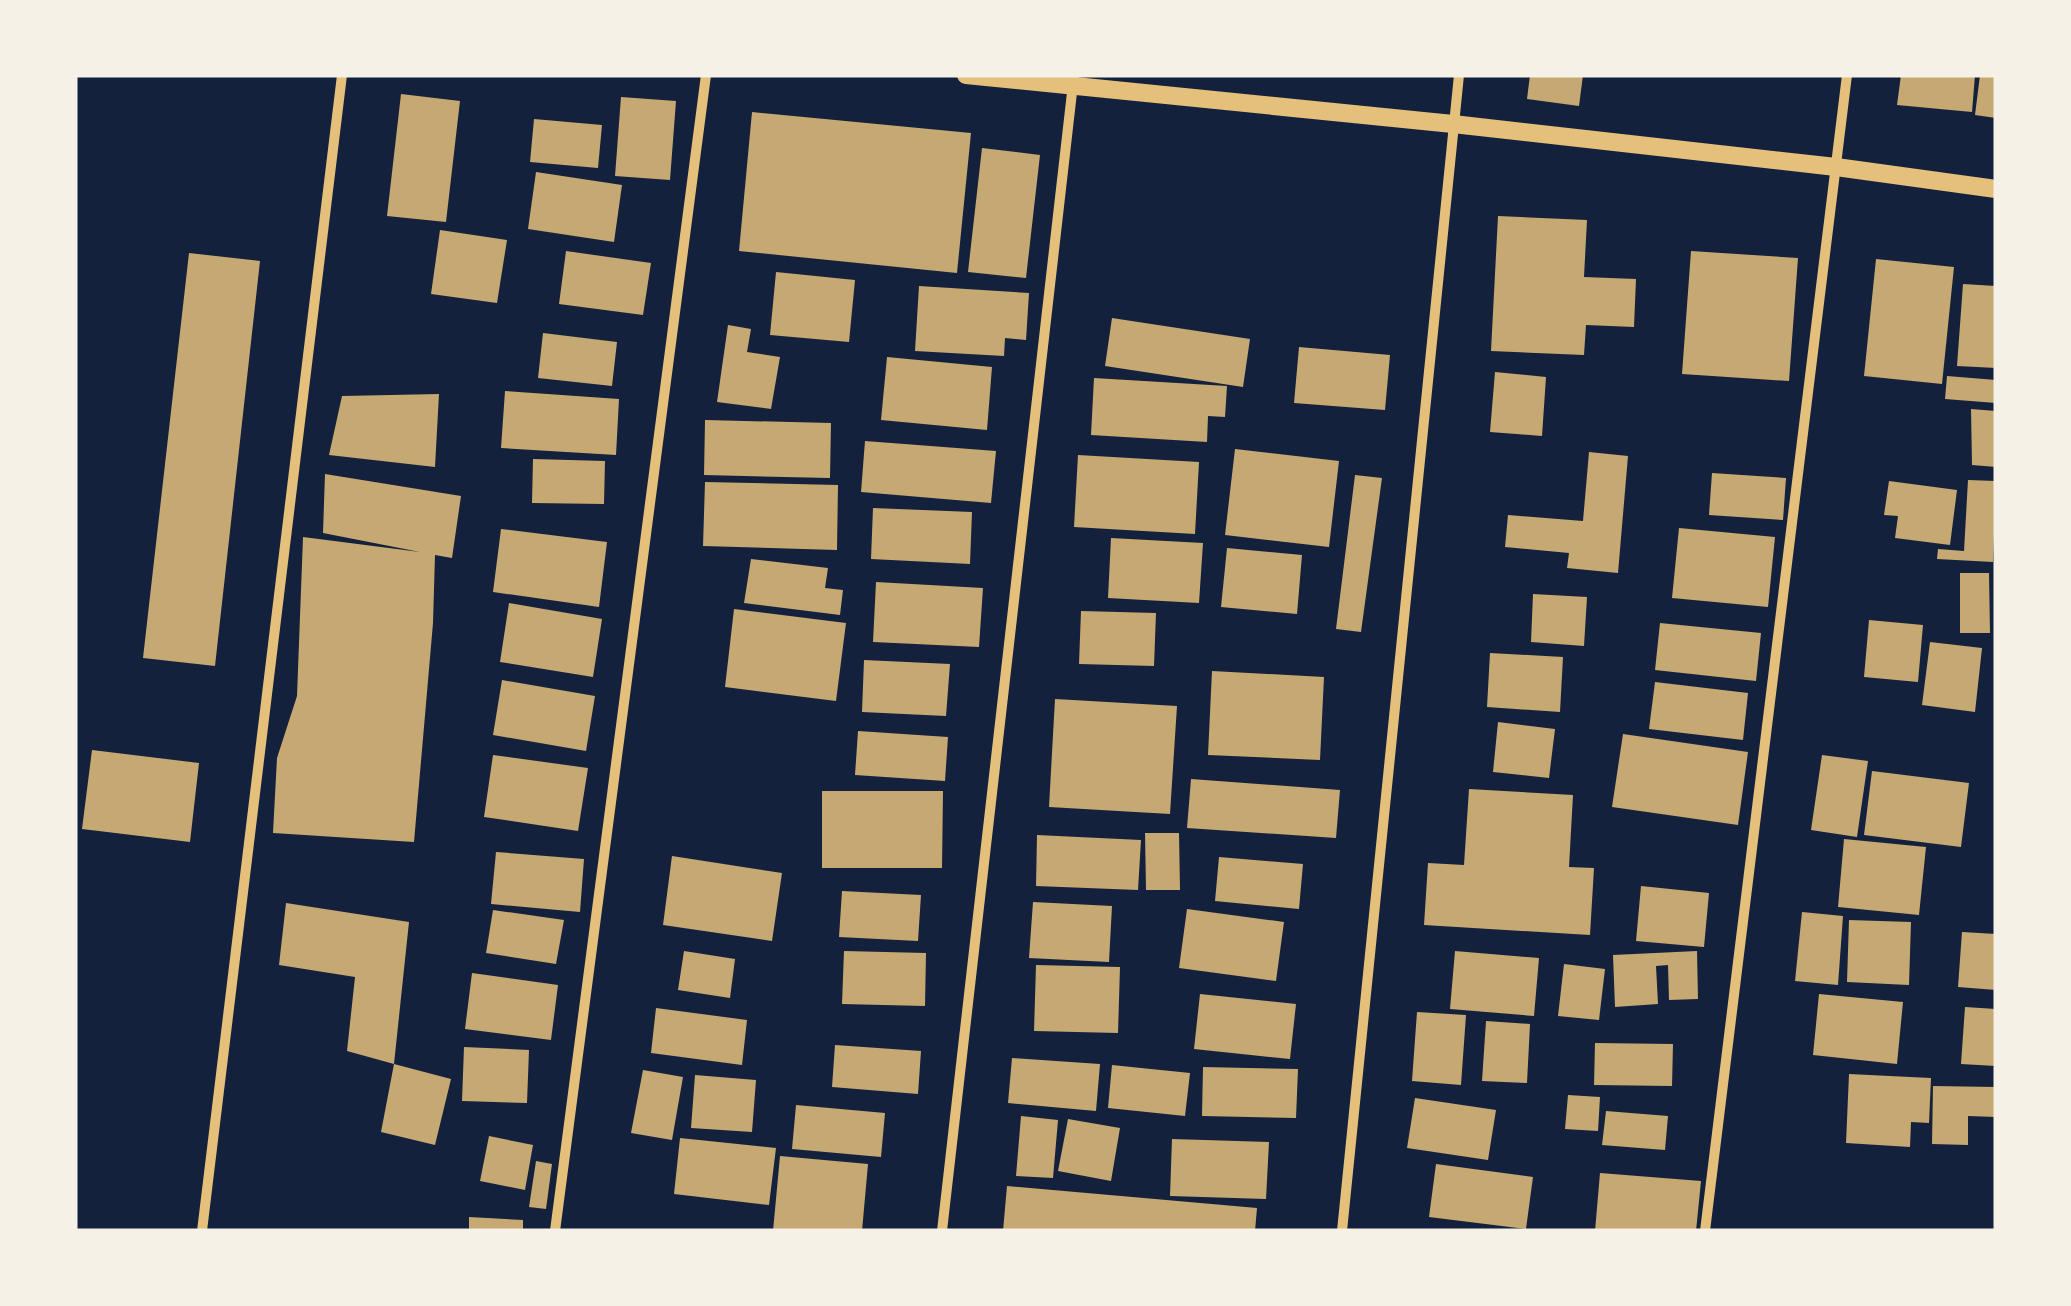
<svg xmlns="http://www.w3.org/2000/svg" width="2071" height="1306" font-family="Poppins,sans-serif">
<rect width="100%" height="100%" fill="#14213d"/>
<path fill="#c6a872" d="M 1530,75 L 1583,75 L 1579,106 L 1527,99 Z
M 1901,75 L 1975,75 L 1972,112 L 1897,105 Z
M 1980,75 L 1996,75 L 1996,118 L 1975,115 Z
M 401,94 L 460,101 L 446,222 L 387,216 Z
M 621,97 L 676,101 L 670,180 L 615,176 Z
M 752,112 L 971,133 L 957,273 L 739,251 Z
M 534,119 L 602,125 L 598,168 L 530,162 Z
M 982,148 L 1040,155 L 1026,278 L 968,272 Z
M 536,172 L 622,185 L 614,242 L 528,229 Z
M 1498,216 L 1587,220 L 1584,277 L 1636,279 L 1634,327 L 1586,325 L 1584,355 L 1491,351 Z
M 440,230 L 507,240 L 497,303 L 431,294 Z
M 566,251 L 651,263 L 643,315 L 559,304 Z
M 1691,251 L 1798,258 L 1789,381 L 1682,374 Z
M 189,253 L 260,261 L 215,666 L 143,658 Z
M 1876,259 L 1954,267 L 1942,384 L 1864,376 Z
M 776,272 L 855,280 L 849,342 L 770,335 Z
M 1963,284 L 1996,286 L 1996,368 L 1957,366 Z
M 919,286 L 1029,293 L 1026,340 L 1005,338 L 1004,356 L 915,351 Z
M 1112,318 L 1250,339 L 1243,387 L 1105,366 Z
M 728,325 L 751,329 L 747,352 L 780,357 L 771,409 L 717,402 Z
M 543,333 L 617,342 L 612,386 L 538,378 Z
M 1299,347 L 1390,355 L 1385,410 L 1294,403 Z
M 887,357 L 992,367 L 987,430 L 881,420 Z
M 1495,372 L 1546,377 L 1542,436 L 1490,432 Z
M 1947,376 L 1996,380 L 1996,403 L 1945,399 Z
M 1094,378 L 1227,386 L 1225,417 L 1208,416 L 1207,442 L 1091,435 Z
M 505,391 L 619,399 L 616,455 L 501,448 Z
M 439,394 L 435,467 L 329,455 L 342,396 Z
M 1971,409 L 1996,411 L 1996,467 L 1972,465 Z
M 705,420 L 831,423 L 830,478 L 704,475 Z
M 865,441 L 996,451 L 991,503 L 861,492 Z
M 1235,449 L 1339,461 L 1329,547 L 1225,535 Z
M 1589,452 L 1628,456 L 1618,573 L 1567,568 L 1569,553 L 1505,547 L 1508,515 L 1583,521 Z
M 1078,455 L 1199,462 L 1195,534 L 1074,527 Z
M 533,459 L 605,461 L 604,504 L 532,503 Z
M 1712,473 L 1786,478 L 1783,520 L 1709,515 Z
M 325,474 L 461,496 L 452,558 L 435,555 L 433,623 L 414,842 L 273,833 L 277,758 L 297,696 L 303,537 L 420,552 L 323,533 Z
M 1355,475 L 1382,478 L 1361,632 L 1336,629 Z
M 1968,480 L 1996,481 L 1993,562 L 1937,559 L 1938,549 L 1964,551 Z
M 1889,481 L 1957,490 L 1950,545 L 1895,538 L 1898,516 L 1884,515 Z
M 705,482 L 838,485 L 837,550 L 703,546 Z
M 873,508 L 972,512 L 970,564 L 871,559 Z
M 1679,528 L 1775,537 L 1768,607 L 1672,598 Z
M 501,529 L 607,542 L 599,607 L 493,592 Z
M 1111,538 L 1203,543 L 1199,603 L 1108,598 Z
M 1227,548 L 1302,555 L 1297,614 L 1221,607 Z
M 751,559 L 828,568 L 825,588 L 843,590 L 840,615 L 744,603 Z
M 1960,573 L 1989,573 L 1990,633 L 1960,633 Z
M 876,582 L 983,588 L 979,647 L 873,642 Z
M 1533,594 L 1587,597 L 1584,646 L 1531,642 Z
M 509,603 L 602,619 L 593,677 L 500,662 Z
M 734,609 L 846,623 L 836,701 L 725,687 Z
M 1081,611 L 1156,613 L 1154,666 L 1079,664 Z
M 1869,620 L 1923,625 L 1918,682 L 1864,677 Z
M 1660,623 L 1761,633 L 1756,681 L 1655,670 Z
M 1930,642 L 1982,648 L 1975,712 L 1922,705 Z
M 1490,653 L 1563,657 L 1560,712 L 1487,707 Z
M 864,660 L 950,664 L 946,716 L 862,712 Z
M 1212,671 L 1324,677 L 1320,760 L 1208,755 Z
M 502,680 L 595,696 L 586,751 L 493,735 Z
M 1655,682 L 1748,693 L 1743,740 L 1649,729 Z
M 1055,699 L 1177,706 L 1170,814 L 1049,807 Z
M 1498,722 L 1555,729 L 1549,778 L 1493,772 Z
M 858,731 L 948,737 L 945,781 L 855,775 Z
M 1623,734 L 1748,752 L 1738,825 L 1612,807 Z
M 92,750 L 199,763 L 190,842 L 82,829 Z
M 493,755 L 588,768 L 578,831 L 484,817 Z
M 1822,755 L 1868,761 L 1857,837 L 1811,830 Z
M 1872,771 L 1969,783 L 1961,847 L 1864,835 Z
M 1191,779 L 1340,790 L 1336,838 L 1187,828 Z
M 1469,789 L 1573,795 L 1569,867 L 1594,868 L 1590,935 L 1424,925 L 1428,863 L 1464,865 Z
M 822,791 L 943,791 L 942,868 L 822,868 Z
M 1145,833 L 1179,833 L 1180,890 L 1146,890 Z
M 1037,835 L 1141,840 L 1138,890 L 1036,886 Z
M 1844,839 L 1926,847 L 1919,915 L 1838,907 Z
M 496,852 L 584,859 L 580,912 L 491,904 Z
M 672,856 L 782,873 L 772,941 L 663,925 Z
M 1219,857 L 1303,864 L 1299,909 L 1215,901 Z
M 1641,886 L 1709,893 L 1704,947 L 1636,941 Z
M 842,891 L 921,895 L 918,941 L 839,937 Z
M 1033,902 L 1112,906 L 1109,962 L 1029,958 Z
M 286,903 L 409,922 L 394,1064 L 347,1051 L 355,977 L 279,965 Z
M 1187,909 L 1284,922 L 1276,981 L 1179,968 Z
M 493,910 L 564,920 L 556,964 L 486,953 Z
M 1802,912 L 1843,916 L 1838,985 L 1795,981 Z
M 1849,920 L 1911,922 L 1909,985 L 1847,982 Z
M 1962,932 L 1996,934 L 1996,990 L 1958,987 Z
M 684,951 L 735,959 L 730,998 L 678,990 Z
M 844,951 L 926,953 L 925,1006 L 842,1004 Z
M 1455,951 L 1539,958 L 1534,1016 L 1450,1009 Z
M 1697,951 L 1698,999 L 1669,1000 L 1668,965 L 1656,966 L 1658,1004 L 1615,1007 L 1613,955 Z
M 1564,964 L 1605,969 L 1599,1020 L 1558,1016 Z
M 1036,965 L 1120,967 L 1118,1033 L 1034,1031 Z
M 472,973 L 558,985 L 551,1040 L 465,1029 Z
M 1200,994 L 1296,1004 L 1290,1059 L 1194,1049 Z
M 1819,994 L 1903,1002 L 1897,1064 L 1813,1055 Z
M 1965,1007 L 1996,1009 L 1996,1066 L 1961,1064 Z
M 656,1008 L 747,1020 L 742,1065 L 651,1053 Z
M 1417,1012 L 1466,1015 L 1461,1085 L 1412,1081 Z
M 1486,1021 L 1530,1024 L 1527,1083 L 1482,1081 Z
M 1595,1043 L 1673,1044 L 1672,1086 L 1594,1085 Z
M 835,1045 L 921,1051 L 918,1094 L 832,1087 Z
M 464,1047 L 529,1050 L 527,1103 L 462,1101 Z
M 1012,1058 L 1100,1064 L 1096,1111 L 1008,1103 Z
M 394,1064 L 451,1079 L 435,1145 L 381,1132 Z
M 1112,1065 L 1190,1073 L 1185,1116 L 1108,1108 Z
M 1203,1067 L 1298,1069 L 1296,1118 L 1202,1116 Z
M 643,1070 L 683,1077 L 672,1140 L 631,1133 Z
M 1849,1074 L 1931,1078 L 1929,1123 L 1911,1122 L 1910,1147 L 1846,1143 Z
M 695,1075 L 756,1080 L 752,1132 L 691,1128 Z
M 1933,1086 L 1996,1087 L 1996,1117 L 1968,1116 L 1968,1145 L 1932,1144 Z
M 1568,1095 L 1600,1097 L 1598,1131 L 1565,1129 Z
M 1415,1098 L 1496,1110 L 1488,1160 L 1407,1148 Z
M 796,1105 L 885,1113 L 881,1157 L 792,1149 Z
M 1606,1111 L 1668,1116 L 1665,1150 L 1602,1145 Z
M 1021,1116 L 1058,1120 L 1053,1178 L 1016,1176 Z
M 1068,1119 L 1120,1128 L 1111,1181 L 1058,1171 Z
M 489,1136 L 533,1145 L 525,1190 L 480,1181 Z
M 680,1138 L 776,1148 L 769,1205 L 674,1194 Z
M 1172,1139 L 1269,1142 L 1266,1199 L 1170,1196 Z
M 780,1156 L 868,1164 L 862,1231 L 773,1231 Z
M 536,1161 L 552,1164 L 546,1209 L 529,1207 Z
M 1436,1164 L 1533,1177 L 1526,1229 L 1429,1217 Z
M 1600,1173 L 1701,1181 L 1696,1231 L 1595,1231 Z
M 1007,1186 L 1257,1208 L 1255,1231 L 1003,1231 Z
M 469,1217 L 523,1220 L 523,1231 L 469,1231 Z"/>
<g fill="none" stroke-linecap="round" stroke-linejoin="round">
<path stroke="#e5c07b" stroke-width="10" d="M 202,1231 L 342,75
M 555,1231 L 706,75
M 942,1231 L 1074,75
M 1342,1231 L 1459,75
M 1705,1231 L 1847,75"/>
<path stroke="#e5c07b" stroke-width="18" d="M 966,75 L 1453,124 L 1836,167 L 1996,189"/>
</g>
<rect width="2071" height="1306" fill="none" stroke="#f6f1e7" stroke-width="155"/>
</svg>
